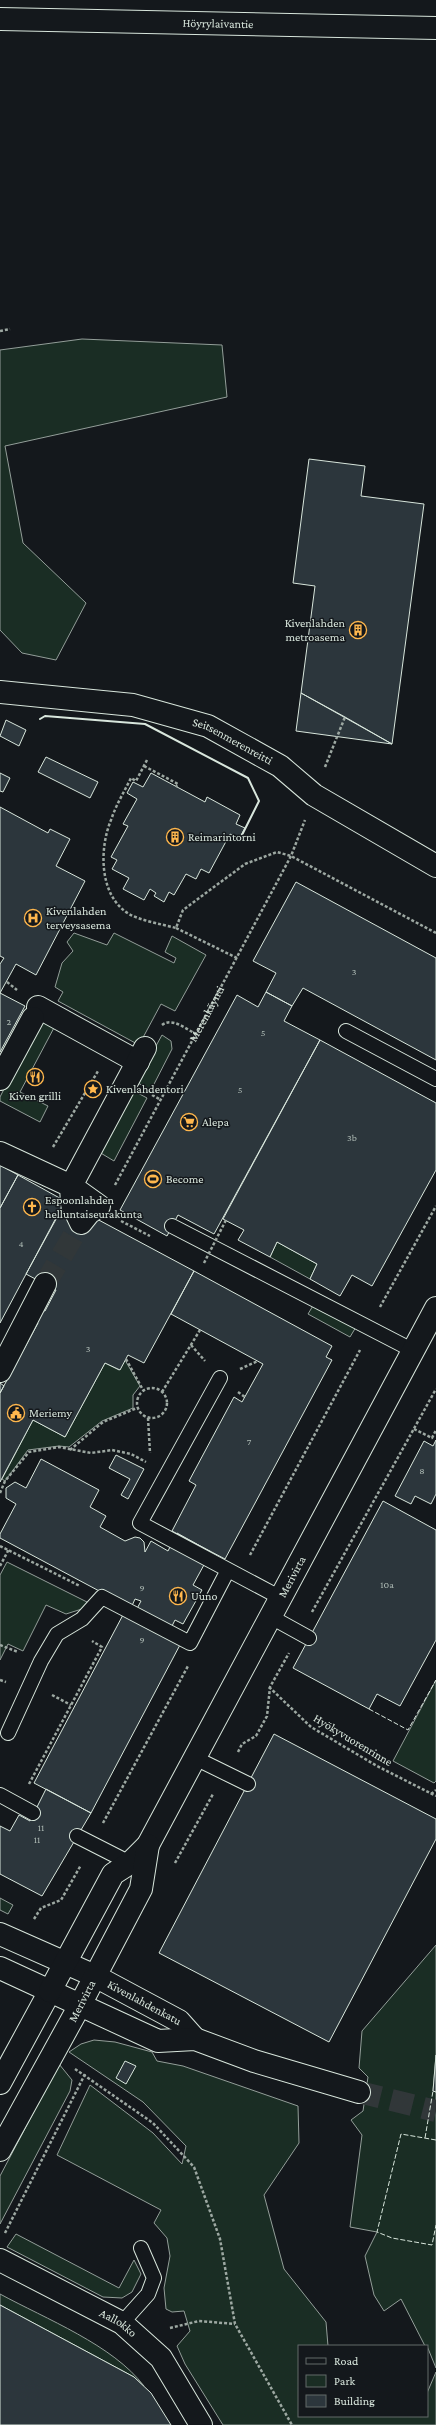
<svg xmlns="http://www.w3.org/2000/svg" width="436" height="2425" font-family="'Crimson Pro',serif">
<rect width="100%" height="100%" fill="#14181c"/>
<path fill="#1a2d24" stroke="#939e99" d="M 82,339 L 222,345 L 227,397 L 5,446 L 23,543 L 86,603 L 56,660 L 22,653 L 0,630 L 0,350 Z
M 74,933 L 107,945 L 114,933 L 174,963 L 176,958 L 165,952 L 172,936 L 206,955 L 175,1011 L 161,1004 L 139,1045 L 58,1001 L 63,992 L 55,987 L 62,963 L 73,951 L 67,942 Z
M 41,1016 L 56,1024 L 20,1092 L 48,1106 L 40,1122 L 0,1101 L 0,1097 Z
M 162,1035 L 171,1041 L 172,1049 L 151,1090 L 136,1082 Z
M 132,1090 L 147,1098 L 114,1161 L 99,1152 Z
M 277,1242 L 317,1264 L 310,1279 L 270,1257 Z
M 314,1304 L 356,1327 L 350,1337 L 308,1314 Z
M 125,1360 L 140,1386 L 133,1395 L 133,1408 L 102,1421 L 69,1447 L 59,1446 L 28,1450 L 5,1481 L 2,1479 L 33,1420 L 65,1437 L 105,1363 L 119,1370 Z
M 7,1562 L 87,1602 L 85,1608 L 66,1614 L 46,1605 L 23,1651 L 8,1644 L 0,1660 L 0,1575 Z
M 436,1680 L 436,1781 L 434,1783 L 393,1761 Z
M 0,1898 L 13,1905 L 8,1914 L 0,1910 Z
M 436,1945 L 436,2055 L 433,2091 L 436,2092 L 436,2368 L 427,2346 L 425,2346 L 401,2299 L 384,2311 L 374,2295 L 365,2256 L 377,2232 L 350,2227 L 362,2135 L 351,2120 L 363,2111 L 368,2077 L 359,2068 L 362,2031 Z
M 94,2040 L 115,2042 L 152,2052 L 157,2061 L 183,2066 L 298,2106 L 299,2143 L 264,2195 L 284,2269 L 326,2322 L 328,2346 L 299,2346 L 299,2416 L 427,2416 L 427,2393 L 436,2372 L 436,2425 L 223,2425 L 185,2364 L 177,2346 L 190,2331 L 184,2311 L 172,2312 L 166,2309 L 164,2288 L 170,2256 L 167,2238 L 154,2223 L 161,2210 L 57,2155 L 90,2085 L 153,2133 L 182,2164 L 186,2146 L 143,2102 L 69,2052 L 81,2044 Z
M 59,2064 L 72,2080 L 70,2091 L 0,2224 L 0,2176 Z
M 16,2234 L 119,2288 L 134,2260 L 141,2274 L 132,2292 L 122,2298 L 103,2297 L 7,2247 Z
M 0,2294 C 46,2319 113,2345 144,2386 L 134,2377 L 0,2305 Z"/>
<path fill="#2c363c" stroke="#d8e6dc" d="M 309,459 L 365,466 L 361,496 L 424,504 L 392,744 L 301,693 L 315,586 L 293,583 Z
M 301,693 L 345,717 L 392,744 L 296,731 Z
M 6,720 L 26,730 L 19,746 L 0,736 Z
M 46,757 L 98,782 L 90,798 L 38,772 Z
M 0,773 L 10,778 L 3,792 L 0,791 Z
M 151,773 L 205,802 L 207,797 L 240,815 L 236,824 L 245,828 L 239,839 L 230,834 L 209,873 L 201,869 L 196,879 L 186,874 L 174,895 L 169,892 L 164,902 L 154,896 L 156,893 L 150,889 L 144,900 L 123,889 L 129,878 L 112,869 L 117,860 L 111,857 L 128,826 L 123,824 L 137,799 L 127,793 L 133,782 L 143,787 Z
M 0,807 L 48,833 L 50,829 L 70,839 L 56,866 L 85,881 L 36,975 L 16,964 L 0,993 L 0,964 L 4,958 L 0,956 Z
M 296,882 L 436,958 L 436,1060 L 303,988 L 292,1006 L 266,992 L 276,973 L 253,961 Z
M 266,992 L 292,1006 L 284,1021 L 320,1040 L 214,1234 L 178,1215 L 167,1236 L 120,1210 L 237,995 L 258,1007 Z
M 0,993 L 25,1006 L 0,1052 Z
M 320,1040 L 436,1103 L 436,1170 L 372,1286 L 352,1275 L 340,1296 L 310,1279 L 317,1264 L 277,1242 L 270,1257 L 238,1240 L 244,1230 L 223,1219 Z
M 0,1165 L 18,1175 L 0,1208 Z
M 18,1175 L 65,1201 L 0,1323 L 0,1208 Z
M 60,1212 L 90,1228 L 95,1218 L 194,1271 L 144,1363 L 128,1355 L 120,1370 L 105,1363 L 65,1437 L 33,1420 L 0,1482 L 0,1393 L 38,1323 L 33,1320 L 39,1309 L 45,1311 L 56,1290 L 26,1274 Z
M 194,1271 L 332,1346 L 326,1357 L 332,1360 L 225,1559 L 172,1531 L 196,1485 L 189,1481 L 234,1397 L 242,1402 L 263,1364 L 171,1314 Z
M 0,1383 L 4,1386 L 0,1393 Z
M 436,1440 L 436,1494 L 431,1504 L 415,1496 L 411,1504 L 395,1496 L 424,1441 L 433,1446 Z
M 116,1455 L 144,1469 L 128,1499 L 121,1495 L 130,1479 L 109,1468 Z
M 41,1459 L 99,1490 L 90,1507 L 106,1516 L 100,1527 L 125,1541 L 135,1537 L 140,1538 L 144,1542 L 145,1552 L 151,1541 L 168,1551 L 177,1533 L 211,1552 L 193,1585 L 202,1590 L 183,1624 L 175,1620 L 167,1636 L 181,1643 L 91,1813 L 34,1783 L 124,1613 L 132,1618 L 141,1601 L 135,1599 L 131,1608 L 0,1538 L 0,1534 L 16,1504 L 6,1498 L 6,1488 L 15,1482 L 26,1488 Z
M 383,1501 L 436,1530 L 436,1640 L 400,1706 L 377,1694 L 369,1709 L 293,1668 Z
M 274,1734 L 436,1819 L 436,1839 L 329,2042 L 159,1953 Z
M 46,1789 L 91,1813 L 42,1896 L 0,1874 L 0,1826 L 10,1831 L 19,1815 L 30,1821 Z
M 436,2055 L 436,2092 L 433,2091 Z
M 125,2061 L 136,2066 L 126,2084 L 116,2078 Z
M 0,2305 L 134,2377 L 151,2393 L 171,2425 L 0,2425 Z"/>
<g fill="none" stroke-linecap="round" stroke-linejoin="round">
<path stroke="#313739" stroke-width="22" stroke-dasharray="22 11" stroke-linecap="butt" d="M 45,1284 L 81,1223"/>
<path stroke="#313739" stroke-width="22" stroke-dasharray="22 11" stroke-linecap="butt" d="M 359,2092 L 436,2111"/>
<g stroke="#d8e6dc" stroke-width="16">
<path id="lane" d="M 346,1031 L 436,1079
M 172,1226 L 412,1350
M 220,1378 L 140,1523 L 281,1598
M 271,1617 L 309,1638
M 8,1733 L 41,1661 L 57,1634 L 82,1619 L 102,1597 L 190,1643 L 228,1570
M 195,1758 L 248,1784
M 0,1795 L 33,1813
M 77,1836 L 130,1863
M 122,2323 L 148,2294 L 154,2278 L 141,2248"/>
</g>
<g stroke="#d8e6dc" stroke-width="24">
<g id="street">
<path id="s2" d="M 0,692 L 133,705 L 208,726 L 280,766 L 314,795 L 436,866"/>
<path d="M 38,1007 L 138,1062"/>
<path d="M 0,1079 L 33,1018"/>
<path d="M 0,1153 L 71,1186 L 99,1206 L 89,1213 L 81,1223 L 72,1204 L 71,1186 L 145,1048"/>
<path d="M 0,1371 L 45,1284"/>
<path d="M 0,2083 L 50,1991"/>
<path d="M 0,2150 L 80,2005"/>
<path id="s3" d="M 0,2260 L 122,2323 L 161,2358 L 201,2425"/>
</g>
</g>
<g stroke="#d8e6dc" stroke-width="24">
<g id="secondary">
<path id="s4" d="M 0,19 L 436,28"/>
<path id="s5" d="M 0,1934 L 95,1976 L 179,2021 L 195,2039"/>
<path d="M 0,1968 L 158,2041 L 195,2039 L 254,2061 L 359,2092"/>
<path id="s6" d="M 50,1991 L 113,1874 L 130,1863 L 148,1845 L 436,1308"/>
<path d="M 80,2005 L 141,1889 L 148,1845"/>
</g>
</g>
<g stroke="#9da8a2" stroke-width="2.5" stroke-dasharray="3 2" stroke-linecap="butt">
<path d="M 0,331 L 10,329"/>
<path d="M 147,760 L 136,781 L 131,778 C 124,792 116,805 111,820 C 99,849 99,896 129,914 C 142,921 161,924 176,928 L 183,910 L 245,864 L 277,852 L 291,856 L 436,933"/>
<path d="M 144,766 L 178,784 L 176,787"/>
<path d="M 325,767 L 345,717"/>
<path d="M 176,928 L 237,958"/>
<path d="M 7,982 L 17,990"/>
<path d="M 162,1025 C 172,1017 186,1029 196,1034"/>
<path d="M 152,1095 L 161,1100"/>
<path d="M 53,1147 L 98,1071"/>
<path id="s1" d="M 115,1185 L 291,856 L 305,820"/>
<path d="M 121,1221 L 150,1236"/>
<path d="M 380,1307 L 436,1206"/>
<path d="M 191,1345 L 205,1361"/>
<path d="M 126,1359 L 143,1390"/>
<path d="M 240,1369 L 258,1361"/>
<circle cx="152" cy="1403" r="15"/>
<path d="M 162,1392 L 200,1330"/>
<path d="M 238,1392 L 245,1397"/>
<path d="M 148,1418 L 150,1453"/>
<path d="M 414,1429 L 432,1438 L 436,1430"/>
<path d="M 70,1450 L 103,1422 L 137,1408"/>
<path d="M 0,1493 L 5,1481 L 29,1452 L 59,1447 L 91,1453 L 112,1450 L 131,1454 L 146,1462"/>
<path d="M 0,1546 L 80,1586"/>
<path d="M 250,1555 L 360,1350"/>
<path d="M 0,1566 L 9,1549"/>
<path d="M 312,1612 L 436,1389"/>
<path d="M 0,1645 L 18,1652"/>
<path d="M 0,1680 L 6,1682"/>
<path d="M 269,1687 L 311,1727 L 377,1766 L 436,1796"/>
<path d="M 52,1695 L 71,1705"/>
<path d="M 238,1752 L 242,1744 L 256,1736 L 267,1716 L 270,1687 L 289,1653"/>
<path d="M 29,1784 L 102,1647 L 92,1641"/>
<path d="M 431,1794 L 436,1790"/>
<path d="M 103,1823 L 188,1666"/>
<path d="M 175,1863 L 213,1794"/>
<path d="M 34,1919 L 41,1908 L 61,1900 L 81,1865"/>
<path d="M 75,2069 L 153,2123 L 194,2167 L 220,2239 L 235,2324 L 292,2425"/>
<path d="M 5,2233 L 85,2074"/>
<path d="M 170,2328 L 199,2321 L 235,2324"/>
</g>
<use href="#lane" stroke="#14181c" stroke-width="14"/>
<use href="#street" stroke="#14181c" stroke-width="22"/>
<use href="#secondary" stroke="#14181c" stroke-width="22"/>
<path stroke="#9da8a2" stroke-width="2.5" stroke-dasharray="3 2" stroke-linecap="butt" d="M 204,1263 L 226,1220"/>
<path stroke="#d8e6dc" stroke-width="1" stroke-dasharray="5 2" stroke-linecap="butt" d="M 369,1709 L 408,1730 L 436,1680
M 425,2138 L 433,2091
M 436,2140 L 401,2134 L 377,2232 L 392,2238 L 432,2245 L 436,2225"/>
<path stroke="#d8e6dc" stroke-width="2" d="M 40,719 L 45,716 L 145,724 L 248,778 L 259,801 L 240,839"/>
</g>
<defs>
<g id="building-ring" transform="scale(0.9)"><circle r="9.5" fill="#14181c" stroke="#ffb74d" stroke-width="1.5"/><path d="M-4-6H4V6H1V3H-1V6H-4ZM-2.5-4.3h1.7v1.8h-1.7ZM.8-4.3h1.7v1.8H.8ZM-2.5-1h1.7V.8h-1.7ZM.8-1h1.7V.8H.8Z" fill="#ffb74d"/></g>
<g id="hospital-ring" transform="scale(0.9)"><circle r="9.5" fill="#14181c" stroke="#ffb74d" stroke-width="1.5"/><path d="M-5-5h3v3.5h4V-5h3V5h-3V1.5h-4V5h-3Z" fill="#ffb74d"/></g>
<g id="restaurant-ring" transform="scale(0.9)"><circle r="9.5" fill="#14181c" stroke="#ffb74d" stroke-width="1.5"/><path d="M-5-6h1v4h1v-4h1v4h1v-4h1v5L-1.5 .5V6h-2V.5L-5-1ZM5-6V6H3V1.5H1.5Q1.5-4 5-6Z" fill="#ffb74d"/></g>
<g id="sight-ring" transform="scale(0.9)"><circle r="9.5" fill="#14181c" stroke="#ffb74d" stroke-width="1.5"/><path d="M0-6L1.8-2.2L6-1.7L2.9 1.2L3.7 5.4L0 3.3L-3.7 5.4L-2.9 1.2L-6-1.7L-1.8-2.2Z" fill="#ffb74d"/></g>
<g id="supermarket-ring" transform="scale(0.9)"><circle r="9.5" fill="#14181c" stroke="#ffb74d" stroke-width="1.5"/><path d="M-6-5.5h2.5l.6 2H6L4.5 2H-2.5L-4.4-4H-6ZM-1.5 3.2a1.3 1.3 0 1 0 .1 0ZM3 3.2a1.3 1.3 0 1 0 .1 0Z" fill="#ffb74d"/></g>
<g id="stadium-ring" transform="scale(0.9)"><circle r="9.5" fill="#14181c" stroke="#ffb74d" stroke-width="1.5"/><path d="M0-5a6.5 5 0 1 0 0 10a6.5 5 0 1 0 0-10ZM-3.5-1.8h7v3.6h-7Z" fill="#ffb74d"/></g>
<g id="church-ring" transform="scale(0.9)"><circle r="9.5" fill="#14181c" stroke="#ffb74d" stroke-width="1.5"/><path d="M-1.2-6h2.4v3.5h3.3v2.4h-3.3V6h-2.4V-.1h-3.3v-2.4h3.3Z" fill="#ffb74d"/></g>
<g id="civic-ring" transform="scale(0.9)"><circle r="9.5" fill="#14181c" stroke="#ffb74d" stroke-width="1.5"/><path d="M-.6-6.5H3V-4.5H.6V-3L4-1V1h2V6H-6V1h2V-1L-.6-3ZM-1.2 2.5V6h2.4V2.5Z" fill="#ffb74d"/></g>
</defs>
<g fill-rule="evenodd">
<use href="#building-ring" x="358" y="630"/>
<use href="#building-ring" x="175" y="837"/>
<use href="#hospital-ring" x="33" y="918"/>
<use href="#restaurant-ring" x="35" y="1077"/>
<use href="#sight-ring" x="93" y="1089"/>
<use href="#supermarket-ring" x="189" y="1122"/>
<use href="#stadium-ring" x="153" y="1179"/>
<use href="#church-ring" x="32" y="1207"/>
<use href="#civic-ring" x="16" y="1413"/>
<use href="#restaurant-ring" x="178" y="1596"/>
</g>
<g text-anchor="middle" stroke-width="3" stroke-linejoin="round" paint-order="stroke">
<g font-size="10" fill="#adbab4">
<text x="354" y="975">3</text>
<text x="9" y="1025">2</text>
<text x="263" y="1036">5</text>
<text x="240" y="1093">5</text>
<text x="352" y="1141">3b</text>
<text x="21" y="1247">4</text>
<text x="88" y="1352">3</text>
<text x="249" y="1445">7</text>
<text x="422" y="1474">8</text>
<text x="387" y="1588">10a</text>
<text x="142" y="1591">9</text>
<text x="142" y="1643">9</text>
<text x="41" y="1831">11</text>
<text x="37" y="1843">11</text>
</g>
<g font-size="12" fill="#d8e6dc" stroke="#14181c">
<text dy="4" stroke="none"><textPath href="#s4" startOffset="218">Höyrylaivantie</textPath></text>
<text dy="4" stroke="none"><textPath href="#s2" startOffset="240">Seitsenmerenreitti</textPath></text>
<text dy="4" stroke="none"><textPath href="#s1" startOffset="194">Merenkäynti</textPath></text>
<text dy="4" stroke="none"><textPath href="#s6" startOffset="483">Merivirta</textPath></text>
<text transform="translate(353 1740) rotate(31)" y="4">Hyökyvuorenrinne</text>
<text transform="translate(82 2001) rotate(-63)" y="4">Merivirta</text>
<text dy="4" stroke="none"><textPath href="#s5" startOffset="160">Kivenlahdenkatu</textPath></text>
<text dy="4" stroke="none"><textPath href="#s3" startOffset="134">Aallokko</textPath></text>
</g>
<g font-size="12" fill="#d8e6dc" stroke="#14181c" text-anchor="start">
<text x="345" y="627" text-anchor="end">Kivenlahden<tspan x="345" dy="14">metroasema</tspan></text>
<text x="188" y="841">Reimarintorni</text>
<text x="46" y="915">Kivenlahden<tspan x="46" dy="14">terveysasema</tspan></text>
<text x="106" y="1093">Kivenlahdentori</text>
<text x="35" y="1100" text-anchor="middle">Kiven grilli</text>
<text x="202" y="1126">Alepa</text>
<text x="166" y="1183">Become</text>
<text x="45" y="1204">Espoonlahden<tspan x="45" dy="14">helluntaiseurakunta</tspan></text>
<text x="29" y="1417">Meriemy</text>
<text x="191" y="1600">Uuno</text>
</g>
</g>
<rect x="298" y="2345" width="130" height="72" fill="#14181c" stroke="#626a69"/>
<rect x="306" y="2358" width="20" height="6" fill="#14181c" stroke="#626a69"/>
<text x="334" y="2365" font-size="12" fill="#d8e6dc">Road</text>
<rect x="306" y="2375" width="20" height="12" fill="#1a2d24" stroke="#626a69"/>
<text x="334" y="2385" font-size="12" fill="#d8e6dc">Park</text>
<rect x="306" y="2395" width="20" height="12" fill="#2c363c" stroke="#626a69"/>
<text x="334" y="2405" font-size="12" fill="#d8e6dc">Building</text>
</svg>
